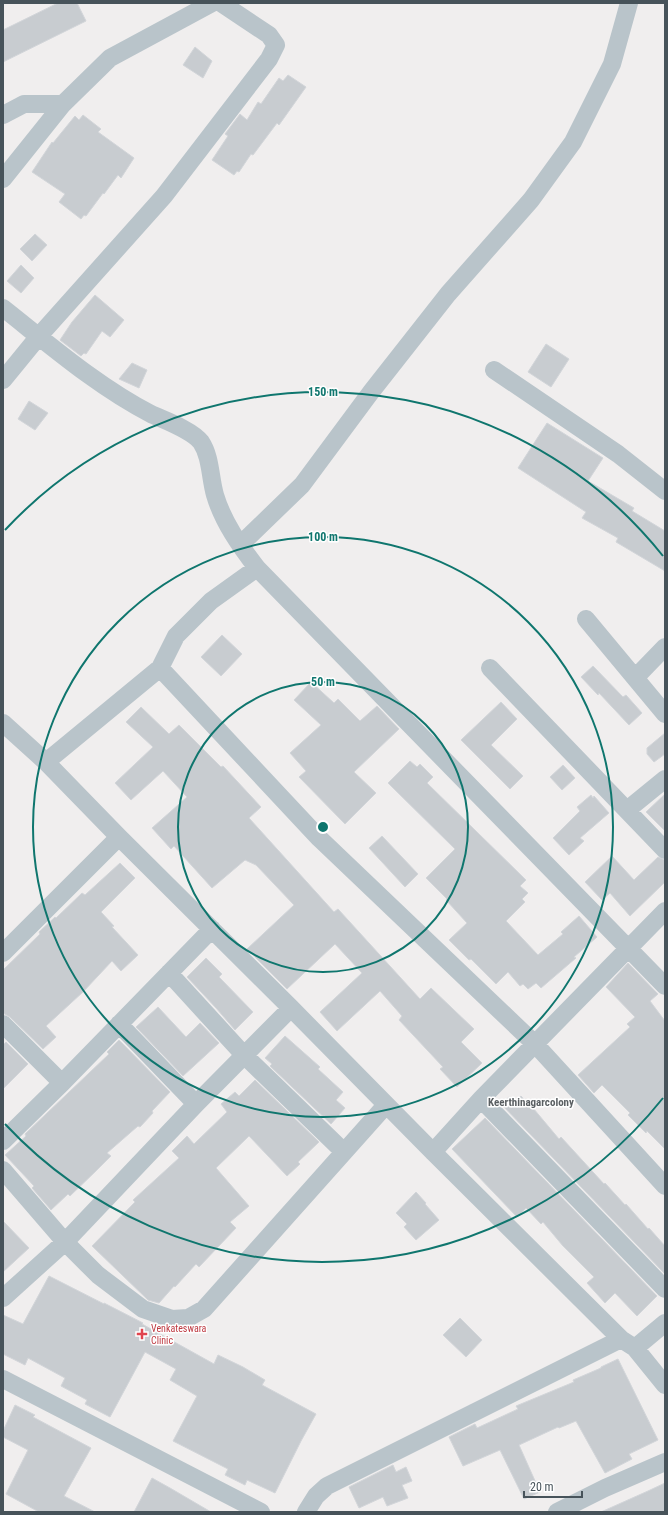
<svg xmlns="http://www.w3.org/2000/svg" width="668" height="1515" font-family="'Roboto Condensed',sans-serif">
<rect width="100%" height="100%" fill="#f0eeee"/>
<path fill="#c8ccd0" stroke="#d2d5d9" d="M 58,3 L 77,3 L 86,21 L 3,62 L 3,30 Z
M 195,47 L 212,61 L 203,78 L 183,65 Z
M 288,75 L 306,87 L 279,125 L 277,123 L 253,155 L 251,154 L 239,172 L 237,171 L 234,175 L 212,160 L 228,136 L 225,134 L 240,114 L 247,120 L 258,102 L 261,104 L 279,78 L 283,81 Z
M 83,115 L 101,129 L 98,132 L 134,158 L 121,178 L 118,175 L 104,194 L 103,193 L 86,216 L 84,215 L 81,219 L 59,202 L 65,194 L 32,172 L 52,142 L 53,143 L 75,116 L 79,120 Z
M 35,234 L 47,245 L 32,261 L 20,249 Z
M 21,265 L 34,278 L 21,293 L 7,281 Z
M 95,295 L 124,320 L 110,337 L 102,331 L 86,354 L 84,353 L 81,356 L 60,340 L 72,322 Z
M 546,344 L 569,359 L 551,387 L 528,372 Z
M 132,363 L 147,370 L 139,388 L 119,379 Z
M 29,401 L 48,413 L 35,430 L 18,419 Z
M 547,423 L 603,458 L 588,481 L 634,508 L 632,511 L 665,531 L 665,571 L 616,542 L 618,538 L 582,518 L 586,512 L 518,468 Z
M 222,635 L 242,654 L 221,676 L 201,657 Z
M 593,666 L 623,697 L 626,695 L 642,713 L 629,725 L 599,693 L 598,695 L 581,677 Z
M 311,682 L 334,703 L 338,699 L 360,721 L 377,706 L 399,729 L 354,772 L 376,793 L 345,824 L 299,777 L 306,771 L 290,753 L 321,725 L 294,700 Z
M 501,702 L 517,719 L 491,745 L 523,776 L 510,789 L 461,740 Z
M 141,707 L 169,734 L 179,725 L 221,767 L 223,766 L 261,807 L 249,818 L 334,912 L 338,909 L 420,999 L 431,988 L 474,1029 L 461,1042 L 482,1063 L 457,1087 L 440,1069 L 443,1067 L 399,1020 L 402,1016 L 380,991 L 337,1031 L 320,1012 L 362,973 L 335,944 L 287,989 L 247,949 L 294,905 L 256,865 L 245,860 L 212,888 L 174,846 L 171,849 L 152,828 L 187,797 L 163,771 L 131,800 L 115,783 L 153,747 L 126,722 Z
M 665,733 L 665,754 L 654,762 L 647,754 L 647,748 Z
M 410,761 L 417,767 L 420,764 L 433,777 L 427,783 L 526,880 L 520,886 L 528,893 L 522,899 L 525,902 L 506,921 L 538,955 L 563,934 L 561,932 L 579,916 L 597,937 L 574,957 L 576,958 L 541,988 L 536,983 L 528,989 L 523,984 L 520,986 L 508,972 L 496,984 L 471,959 L 469,960 L 449,940 L 467,923 L 446,900 L 447,899 L 426,878 L 455,849 L 388,783 Z
M 563,765 L 575,778 L 562,790 L 550,777 Z
M 665,794 L 665,831 L 646,812 Z
M 591,795 L 593,798 L 594,796 L 609,813 L 580,838 L 584,841 L 569,855 L 553,838 L 580,811 L 577,807 Z
M 382,836 L 418,874 L 405,887 L 369,848 Z
M 612,856 L 634,880 L 658,857 L 665,860 L 665,882 L 630,916 L 610,893 L 602,900 L 585,882 Z
M 120,863 L 135,878 L 101,912 L 114,926 L 112,927 L 138,955 L 121,971 L 112,961 L 83,992 L 46,1026 L 56,1037 L 43,1049 L 10,1017 L 3,1013 L 3,970 L 40,934 L 39,932 L 55,917 L 56,918 L 82,893 L 85,895 Z
M 206,958 L 222,974 L 219,977 L 253,1012 L 235,1030 L 216,1008 L 187,977 Z
M 628,963 L 658,994 L 650,1001 L 665,1021 L 665,1149 L 647,1131 L 646,1133 L 628,1115 L 630,1113 L 602,1085 L 594,1093 L 578,1075 L 630,1027 L 627,1024 L 635,1017 L 606,987 Z
M 158,1007 L 186,1037 L 200,1023 L 219,1043 L 183,1076 L 136,1027 Z
M 285,1036 L 320,1067 L 318,1069 L 343,1092 L 336,1100 L 345,1108 L 331,1124 L 270,1066 L 272,1064 L 265,1058 Z
M 119,1040 L 170,1092 L 152,1111 L 153,1113 L 140,1127 L 138,1126 L 107,1153 L 111,1156 L 97,1170 L 70,1196 L 68,1194 L 51,1210 L 32,1188 L 34,1186 L 5,1155 L 26,1136 L 25,1134 L 109,1054 L 107,1052 Z
M 6,1042 L 28,1064 L 3,1089 L 3,1045 Z
M 255,1080 L 319,1142 L 298,1162 L 300,1164 L 287,1176 L 249,1136 L 216,1168 L 249,1206 L 230,1222 L 236,1228 L 199,1267 L 196,1264 L 175,1287 L 174,1286 L 159,1303 L 148,1300 L 92,1246 L 135,1202 L 133,1200 L 179,1158 L 172,1151 L 187,1136 L 194,1144 L 227,1112 L 221,1104 L 235,1092 L 239,1096 Z
M 521,1096 L 527,1103 L 528,1102 L 559,1139 L 561,1137 L 604,1184 L 605,1183 L 625,1205 L 626,1204 L 648,1229 L 649,1228 L 665,1246 L 665,1274 L 501,1104 L 509,1097 L 514,1102 Z
M 485,1118 L 657,1296 L 637,1316 L 615,1293 L 605,1303 L 587,1283 L 594,1277 L 563,1246 L 543,1222 L 541,1224 L 526,1208 L 517,1217 L 452,1149 Z
M 416,1192 L 426,1203 L 425,1204 L 439,1220 L 416,1240 L 404,1227 L 407,1224 L 396,1213 Z
M 3,1221 L 29,1248 L 3,1272 Z
M 49,1276 L 104,1304 L 104,1303 L 143,1323 L 142,1324 L 214,1364 L 218,1355 L 243,1367 L 265,1380 L 262,1385 L 316,1414 L 301,1441 L 275,1493 L 247,1480 L 245,1485 L 225,1475 L 228,1469 L 173,1441 L 197,1396 L 170,1380 L 176,1369 L 145,1352 L 110,1417 L 85,1404 L 87,1400 L 61,1386 L 65,1378 L 28,1358 L 25,1365 L 3,1354 L 3,1315 L 23,1324 Z
M 460,1318 L 482,1340 L 466,1357 L 443,1335 Z
M 618,1359 L 658,1440 L 629,1454 L 632,1459 L 605,1473 L 576,1421 L 559,1428 L 558,1427 L 519,1445 L 540,1492 L 524,1499 L 500,1450 L 463,1466 L 449,1437 L 475,1424 L 477,1428 L 518,1409 L 516,1406 L 574,1382 L 573,1380 L 601,1368 L 601,1367 Z
M 15,1405 L 35,1415 L 33,1417 L 91,1448 L 64,1496 L 95,1512 L 39,1512 L 6,1494 L 28,1450 L 3,1437 L 3,1431 Z
M 393,1465 L 396,1472 L 406,1467 L 412,1481 L 402,1485 L 408,1498 L 387,1506 L 383,1497 L 359,1508 L 349,1487 Z
M 152,1478 L 170,1488 L 211,1512 L 134,1512 Z
M 665,1483 L 665,1512 L 601,1512 L 648,1491 Z"/>
<g fill="none" stroke-linecap="round" stroke-linejoin="round">
<path stroke="#b9c4ca" stroke-width="18" d="M 3,115 L 24,104 L 63,104 L 110,58 L 212,3
M 3,179 L 63,104
M 3,308 C 50,345 97,386 151,414 C 164,420 192,430 201,442 C 211,457 210,478 215,495 C 223,522 240,546 257,568 L 665,986
M 494,370 L 618,454 L 665,491
M 3,380 L 39,336 L 164,196 L 269,59 L 276,45 L 269,35 L 221,3
M 240,545 L 302,485 L 371,392 L 448,294 L 531,200 L 573,142 L 612,64 L 629,3
M 257,568 L 211,601 L 176,636 L 160,668 L 46,762 L 119,837 L 291,1008 L 433,1152 L 621,1339 L 635,1348 L 665,1385
M 586,619 L 665,714
M 160,668 L 319,838 L 535,1044 L 665,1186
M 490,668 L 665,850
M 635,678 L 665,647
M 3,723 L 46,762
M 627,810 L 665,779
M 3,953 L 119,837
M 169,973 L 244,1055 L 344,1152
M 3,1024 L 62,1083
M 119,1024 L 196,1104
M 481,1099 L 665,1289
M 3,1141 L 62,1083 L 212,929
M 433,1152 L 481,1099 L 665,911
M 3,1170 L 65,1242 L 98,1275 L 143,1309 L 172,1319 L 188,1318 L 204,1309 L 386,1105
M 3,1298 L 65,1242 L 196,1104 L 291,1008
M 635,1348 L 665,1323
M 3,1379 L 261,1512
M 306,1512 L 316,1496 L 327,1486 L 621,1339
M 557,1512 L 605,1488 L 665,1462"/>
</g>
<g fill="none" stroke="#0f766e" stroke-width="2">
<circle cx="323" cy="827" r="145"/>
<circle cx="323" cy="827" r="290"/>
<path d="M663 1098A435 435 0 0 1 5 1124M5 530A435 435 0 0 1 663 556"/>
</g>
<path fill="#e0444e" stroke="#fff" stroke-width="1.5" d="M140 1328h4v4h4v4h-4v4h-4v-4h-4v-4h4z"/>
<g text-anchor="middle" stroke-width="3" stroke-linejoin="round" paint-order="stroke">
<g font-size="10" fill="#be3a42" stroke="#fff" text-anchor="start">
<text x="151" y="1332">Venkateswara<tspan x="151" dy="12">Clinic</tspan></text>
</g>
<g font-size="11" font-weight="bold" fill="#5a5f62" stroke="#fff">
<text x="531" y="1106">Keerthinagarcolony</text>
</g>
</g>
<circle cx="323" cy="827" r="6" fill="#0f766e" stroke="#fff" stroke-width="2"/>
<g font-size="12" text-anchor="middle" font-weight="bold" fill="#0f766e" stroke="#fff" stroke-width="3" stroke-linejoin="round" paint-order="stroke">
<text x="323" y="396">150 m</text>
<text x="323" y="541">100 m</text>
<text x="323" y="686">50 m</text>
</g>
<rect width="668" height="1515" fill="none" stroke="#47535a" stroke-width="8"/>
<path d="M524 1491v6h58v-6" fill="none" stroke="#47535a" stroke-width="2"/>
<text x="530" y="1491" font-size="12" fill="#47535a" stroke="#ffffff" stroke-width="3" paint-order="stroke">20 m</text>
</svg>
